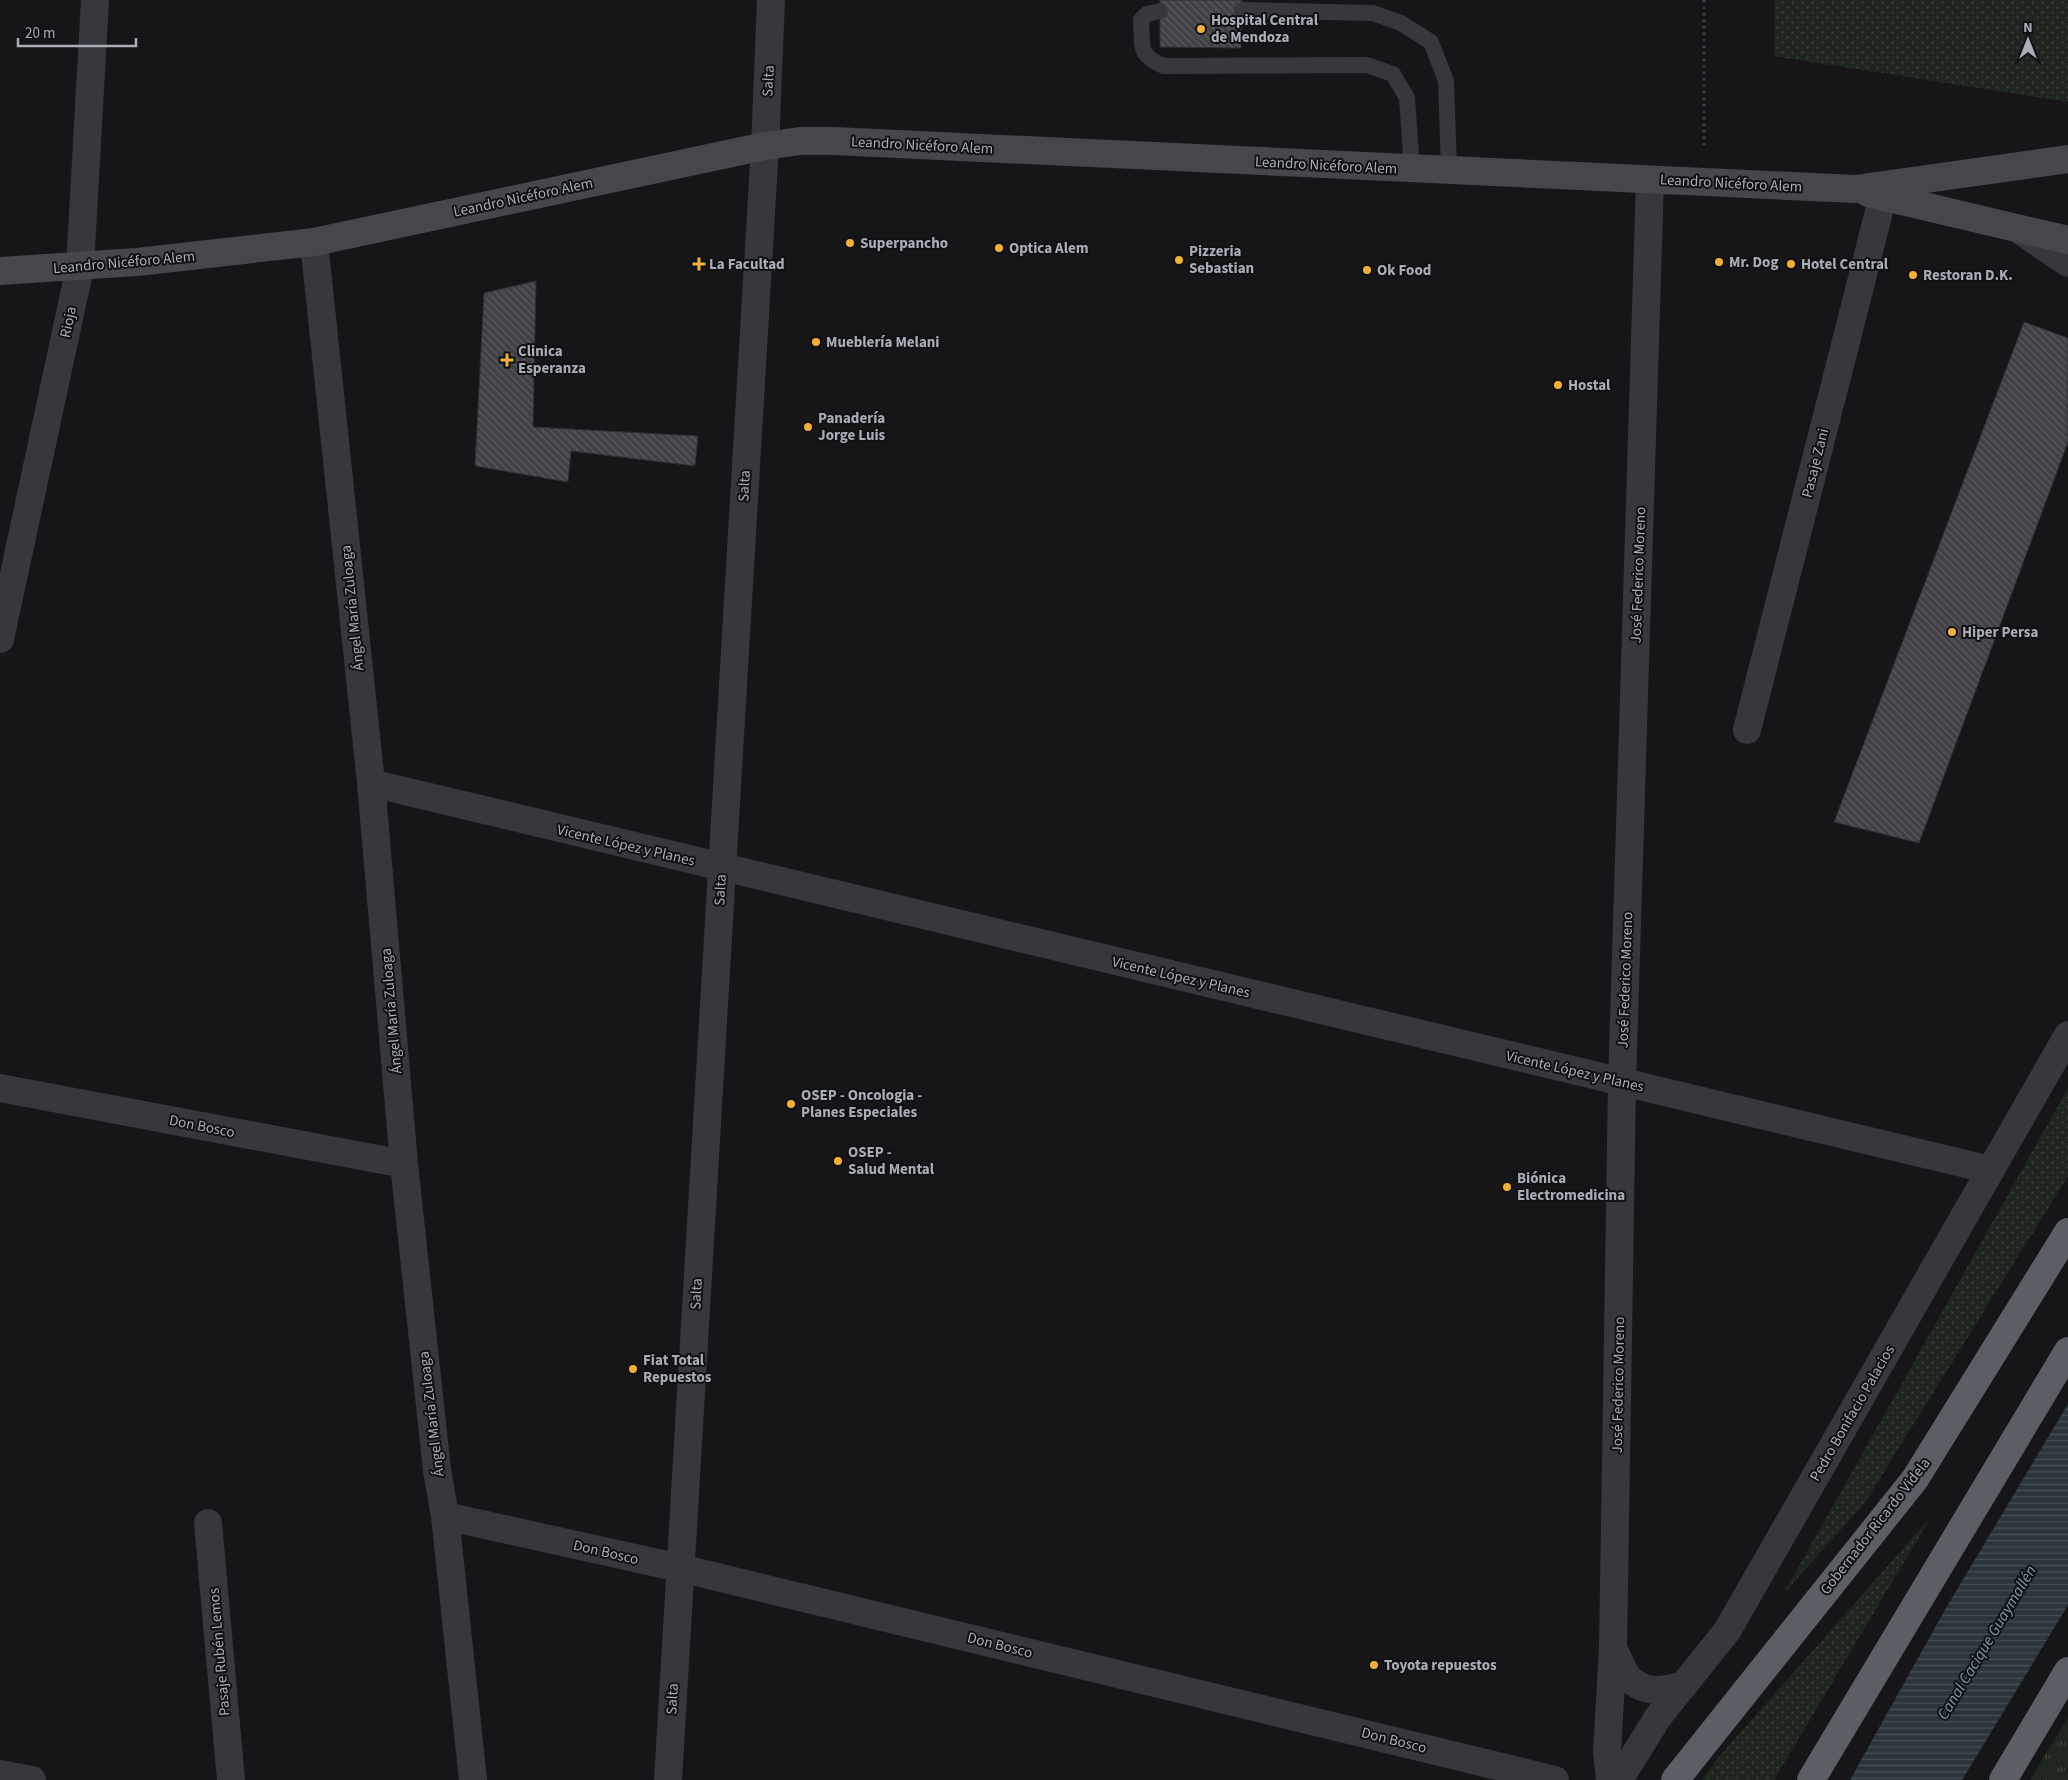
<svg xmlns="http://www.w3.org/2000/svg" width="2068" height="1780" font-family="'Source Sans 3',sans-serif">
<defs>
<pattern id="grass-tufts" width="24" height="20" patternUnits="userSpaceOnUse" patternTransform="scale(1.25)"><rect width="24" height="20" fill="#1e261f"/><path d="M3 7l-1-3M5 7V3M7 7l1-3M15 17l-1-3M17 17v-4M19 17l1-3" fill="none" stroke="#3c433d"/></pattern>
<pattern id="park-dots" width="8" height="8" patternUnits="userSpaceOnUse" patternTransform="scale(1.25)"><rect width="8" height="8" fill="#1e261f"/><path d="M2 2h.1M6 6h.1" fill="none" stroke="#3c433d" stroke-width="1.8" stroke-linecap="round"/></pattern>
<pattern id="water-rules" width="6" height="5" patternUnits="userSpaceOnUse" patternTransform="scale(1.25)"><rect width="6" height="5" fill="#2c353c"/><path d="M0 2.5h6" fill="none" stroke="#485056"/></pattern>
<pattern id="building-back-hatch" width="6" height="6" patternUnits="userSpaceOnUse" patternTransform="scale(1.25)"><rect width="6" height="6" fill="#404145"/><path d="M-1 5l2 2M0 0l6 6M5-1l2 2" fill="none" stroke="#595a5e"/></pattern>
</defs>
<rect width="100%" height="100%" fill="#161618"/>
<path fill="url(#grass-tufts)" d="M 2068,1717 L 2068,1780 L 2030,1780 Z"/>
<path fill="url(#park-dots)" d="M 1775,0 L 2068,0 L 2068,102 L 1774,56 Z
M 2068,1088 L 2068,1176 L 1864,1504 L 1784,1593 Z
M 1931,1517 L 1774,1780 L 1702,1780 L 1717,1759 Z"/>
<path fill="url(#water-rules)" d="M 2068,1404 L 2068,1605 L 1962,1780 L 1850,1780 L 1946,1608 Z"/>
<path fill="url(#building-back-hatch)" stroke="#303034" d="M 1160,0 L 1242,0 L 1241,48 L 1160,47 Z
M 536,281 L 533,427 L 698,436 L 695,466 L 571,451 L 568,482 L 475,466 L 484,293 Z
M 2024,322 L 2068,338 L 2068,442 L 1919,843 L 1834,822 Z"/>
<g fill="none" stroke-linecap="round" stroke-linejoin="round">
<path stroke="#3d3f44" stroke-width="3" stroke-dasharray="2.5 4" stroke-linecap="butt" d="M 1704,0 L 1704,147"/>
<path stroke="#37383d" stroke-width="16" d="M 1242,10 L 1373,13 L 1401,23 L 1431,42 L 1446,81 L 1449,170
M 1160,11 L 1147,14 L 1141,20 C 1143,47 1137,55 1164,66 L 1367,65 L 1393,74 L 1407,98 L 1412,169"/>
<path stroke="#37383d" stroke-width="28" d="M 2018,229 L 2068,263
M 314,242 L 371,783 L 404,1164 L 437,1470 L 445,1516 L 473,1780
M 1747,730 L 1883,196
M 371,783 L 1991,1170
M 0,1088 L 404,1164
M 445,1516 L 680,1568 L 1555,1780
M 208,1523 L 231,1780
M 1613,1649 C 1618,1657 1622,1670 1628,1677 C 1645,1695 1664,1691 1684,1685
M 0,1774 L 32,1780
M 668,1780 L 765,146 L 771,0
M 1610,1780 L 1607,1751 L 1613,1649 L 1622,1083 L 1650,180
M 1619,1780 L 1658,1717 L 1727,1631 L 2068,1035"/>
<path stroke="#37383d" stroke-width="28" d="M 0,639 L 80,267 L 95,0"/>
<path stroke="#45474d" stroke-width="28" d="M 1868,193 L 2068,240
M 0,271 L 137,262 L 314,242 L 765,146 L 800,141 L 834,141 L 1855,189 L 2068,159"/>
<path stroke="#5b5e65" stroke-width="28" d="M 1675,1780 L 1915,1479 L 2068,1232
M 1811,1780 L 2068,1351
M 2003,1780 L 2068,1671"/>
</g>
<g fill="#f2b134" stroke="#111113" stroke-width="2">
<circle cx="1201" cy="29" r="5"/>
<circle cx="850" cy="243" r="5"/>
<circle cx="999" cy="248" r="5"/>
<circle cx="1179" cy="260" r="5"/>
<circle cx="1719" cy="262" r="5"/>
<path d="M696.5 256.5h5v5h5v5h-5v5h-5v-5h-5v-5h5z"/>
<circle cx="1791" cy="264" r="5"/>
<circle cx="1367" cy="270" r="5"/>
<circle cx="1913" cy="275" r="5"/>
<circle cx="816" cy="342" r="5"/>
<path d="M504.5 352.5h5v5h5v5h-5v5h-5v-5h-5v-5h5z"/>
<circle cx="1558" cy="385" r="5"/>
<circle cx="808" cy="427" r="5"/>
<circle cx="1952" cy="632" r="5"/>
<circle cx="791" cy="1104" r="5"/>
<circle cx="838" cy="1161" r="5"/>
<circle cx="1507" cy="1187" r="5"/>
<circle cx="633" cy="1369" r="5"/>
<circle cx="1374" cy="1665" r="5"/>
</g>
<g text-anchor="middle" stroke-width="4" stroke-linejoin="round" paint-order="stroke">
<g font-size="15" font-weight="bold" fill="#a8adb8" stroke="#111113" text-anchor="start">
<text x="1211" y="25">Hospital Central<tspan x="1211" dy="17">de Mendoza</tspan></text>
<text x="860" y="248">Superpancho</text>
<text x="1009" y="253">Optica Alem</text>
<text x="1189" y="256">Pizzeria<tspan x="1189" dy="17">Sebastian</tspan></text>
<text x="1729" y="267">Mr. Dog</text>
<text x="709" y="269">La Facultad</text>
<text x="1801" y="269">Hotel Central</text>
<text x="1377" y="275">Ok Food</text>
<text x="1923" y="280">Restoran D.K.</text>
<text x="826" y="347">Mueblería Melani</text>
<text x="518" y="356">Clinica<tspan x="518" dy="17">Esperanza</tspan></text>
<text x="1568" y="390">Hostal</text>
<text x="818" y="423">Panadería<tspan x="818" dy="17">Jorge Luis</tspan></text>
<text x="1962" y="637">Hiper Persa</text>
<text x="801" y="1100">OSEP - Oncologia -<tspan x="801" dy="17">Planes Especiales</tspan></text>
<text x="848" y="1157">OSEP -<tspan x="848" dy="17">Salud Mental</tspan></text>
<text x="1517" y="1183">Biónica<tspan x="1517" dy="17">Electromedicina</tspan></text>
<text x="643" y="1365">Fiat Total<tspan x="643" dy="17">Repuestos</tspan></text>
<text x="1384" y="1670">Toyota repuestos</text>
</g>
<g font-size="15" fill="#a8adb8" stroke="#111113">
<text transform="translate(768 81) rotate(-87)" y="5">Salta</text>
<text transform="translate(922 145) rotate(3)" y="5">Leandro Nicéforo Alem</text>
<text transform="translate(1326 165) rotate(3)" y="5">Leandro Nicéforo Alem</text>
<text transform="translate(1731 183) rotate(3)" y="5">Leandro Nicéforo Alem</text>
<text transform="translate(523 197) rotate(-12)" y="5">Leandro Nicéforo Alem</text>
<text transform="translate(124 262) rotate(-5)" y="5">Leandro Nicéforo Alem</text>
<text transform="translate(68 322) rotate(-78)" y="5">Rioja</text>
<text transform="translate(1815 463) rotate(-76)" y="5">Pasaje Zani</text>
<text transform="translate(744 486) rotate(-87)" y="5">Salta</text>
<text transform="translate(1638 575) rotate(-88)" y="5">José Federico Moreno</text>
<text transform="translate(352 608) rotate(-96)" y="5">Ángel María Zuloaga</text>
<text transform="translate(626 845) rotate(13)" y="5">Vicente López y Planes</text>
<text transform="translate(720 890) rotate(-87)" y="5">Salta</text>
<text transform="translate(1181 977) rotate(13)" y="5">Vicente López y Planes</text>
<text transform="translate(1625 980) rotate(-88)" y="5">José Federico Moreno</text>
<text transform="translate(391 1011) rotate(-95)" y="5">Ángel María Zuloaga</text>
<text transform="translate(1575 1071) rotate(13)" y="5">Vicente López y Planes</text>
<text transform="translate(202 1126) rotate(11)" y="5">Don Bosco</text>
<text transform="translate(696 1294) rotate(-87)" y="5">Salta</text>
<text transform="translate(1618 1385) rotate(-89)" y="5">José Federico Moreno</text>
<text transform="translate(1852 1413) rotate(-60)" y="5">Pedro Bonifacio Palacios</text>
<text transform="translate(431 1414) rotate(-97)" y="5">Ángel María Zuloaga</text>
<text transform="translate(1875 1526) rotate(-52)" y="5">Gobernador Ricardo Videla</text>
<text transform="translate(606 1552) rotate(13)" y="5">Don Bosco</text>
<text transform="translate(1000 1645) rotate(14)" y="5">Don Bosco</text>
<text transform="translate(219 1652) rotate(-95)" y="5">Pasaje Rubén Lemos</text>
<text transform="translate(672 1699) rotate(-87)" y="5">Salta</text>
<text transform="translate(1394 1740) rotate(14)" y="5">Don Bosco</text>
</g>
<g font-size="16" font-style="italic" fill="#7f9bb3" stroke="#111113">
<text transform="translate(1986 1642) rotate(-59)" y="6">Canal Cacique Guaymallén</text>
</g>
</g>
<g transform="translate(2028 40)" stroke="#111113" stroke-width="4" paint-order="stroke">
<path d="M0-4L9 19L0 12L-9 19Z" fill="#a8adb8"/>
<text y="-8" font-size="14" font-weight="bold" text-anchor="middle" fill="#a8adb8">N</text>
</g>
<path d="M18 38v8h118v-8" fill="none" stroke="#a8adb8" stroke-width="2.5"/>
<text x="25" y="38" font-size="15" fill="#a8adb8" stroke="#111113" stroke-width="4" paint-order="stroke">20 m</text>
</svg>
